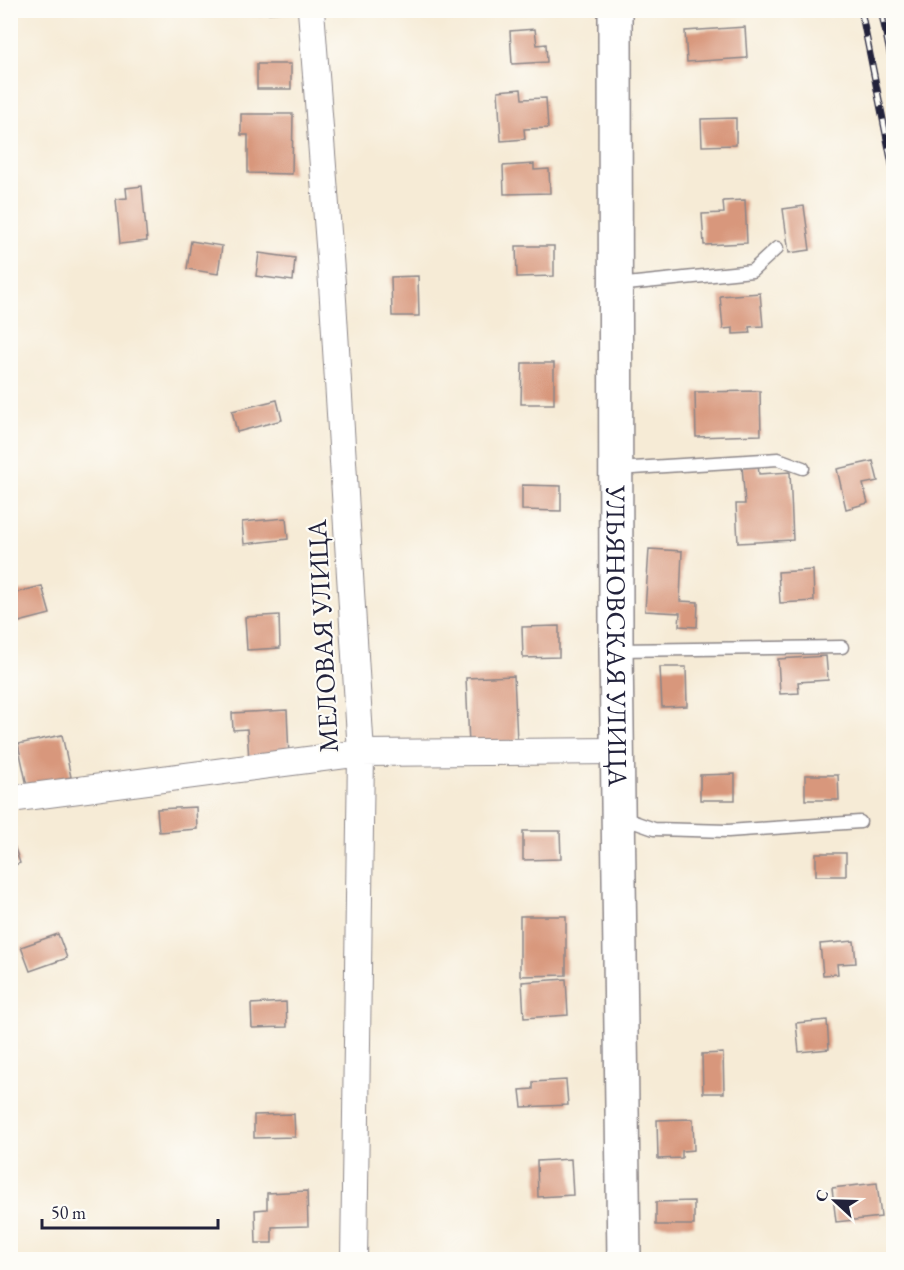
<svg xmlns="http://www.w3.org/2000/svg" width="904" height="1270" font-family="'EB Garamond',serif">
<rect width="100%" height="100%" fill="#fdfcf7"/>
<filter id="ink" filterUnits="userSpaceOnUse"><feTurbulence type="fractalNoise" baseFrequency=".0167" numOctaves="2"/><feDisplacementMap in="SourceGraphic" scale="12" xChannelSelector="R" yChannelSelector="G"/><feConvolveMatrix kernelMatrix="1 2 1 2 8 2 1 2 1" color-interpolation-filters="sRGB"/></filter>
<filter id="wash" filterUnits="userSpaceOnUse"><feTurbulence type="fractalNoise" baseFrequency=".008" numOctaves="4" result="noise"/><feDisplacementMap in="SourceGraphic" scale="24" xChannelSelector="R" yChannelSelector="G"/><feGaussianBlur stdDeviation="1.35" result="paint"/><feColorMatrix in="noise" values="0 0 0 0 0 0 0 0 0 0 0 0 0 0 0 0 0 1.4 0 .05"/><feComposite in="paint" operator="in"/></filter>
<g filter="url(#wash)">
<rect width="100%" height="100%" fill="#f6ebd6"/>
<g id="blocks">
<path fill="#d8977b" d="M 247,10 L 285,10 L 285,12 L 247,14 Z
M 745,27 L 747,58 L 687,62 L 685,31 Z
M 535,29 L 537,45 L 546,44 L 547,62 L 512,64 L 510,31 Z
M 257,64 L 291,64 L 291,89 L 257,89 Z
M 521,89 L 522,99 L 546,98 L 548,128 L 524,129 L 525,139 L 501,141 L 498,91 Z
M 241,114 L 293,114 L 292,174 L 248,173 L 248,135 L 241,135 Z
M 736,118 L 736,145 L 702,146 L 701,119 Z
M 534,164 L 534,170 L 549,169 L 550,193 L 504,194 L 503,166 Z
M 142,186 L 147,241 L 120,244 L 116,199 L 127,198 L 126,188 Z
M 745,200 L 747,243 L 704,245 L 702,214 L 724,213 L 723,201 Z
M 804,206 L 810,250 L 789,253 L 783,209 Z
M 191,241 L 222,246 L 218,274 L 187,269 Z
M 516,246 L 554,246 L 554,276 L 517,277 Z
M 259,253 L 295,258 L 293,281 L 256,276 Z
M 418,276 L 419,316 L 392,316 L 391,277 Z
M 760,293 L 763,326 L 749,327 L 750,333 L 733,334 L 733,328 L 723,329 L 720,296 Z
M 522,363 L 554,363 L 554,404 L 521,404 Z
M 760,391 L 761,435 L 696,437 L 695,392 Z
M 277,400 L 282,420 L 237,432 L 232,411 Z
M 873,461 L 878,481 L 863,484 L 868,503 L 846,509 L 837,469 Z
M 758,465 L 759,474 L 790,472 L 793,540 L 738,543 L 736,504 L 745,504 L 742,466 Z
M 522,485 L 561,486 L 561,511 L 522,510 Z
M 286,518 L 288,539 L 244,544 L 242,522 Z
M 649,549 L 682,551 L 680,601 L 698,602 L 697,627 L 679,626 L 680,613 L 645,611 Z
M 813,570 L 814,601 L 780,603 L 778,572 Z
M 42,586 L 50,614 L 15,623 L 10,605 L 10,594 Z
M 279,615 L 280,648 L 247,650 L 245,617 Z
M 559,626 L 559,657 L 523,658 L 522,627 Z
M 826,656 L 828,680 L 798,682 L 799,693 L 780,694 L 778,659 Z
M 660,667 L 686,667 L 687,706 L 662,707 Z
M 514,676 L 517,741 L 469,744 L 466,678 Z
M 287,710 L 289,757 L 249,760 L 247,729 L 233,730 L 232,713 Z
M 62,735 L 71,777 L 27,786 L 18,744 Z
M 735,774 L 735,800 L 700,800 L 700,775 Z
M 805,775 L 838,775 L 839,800 L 805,800 Z
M 196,807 L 197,829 L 159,832 L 157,809 Z
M 523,831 L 560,831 L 561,859 L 523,860 Z
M 10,834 L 20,863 L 10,867 Z
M 816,853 L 846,853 L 846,876 L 816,876 Z
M 520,916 L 566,916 L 566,975 L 520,976 Z
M 58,934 L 67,958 L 30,971 L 21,947 Z
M 854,941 L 856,963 L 837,964 L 838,974 L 823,975 L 820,944 Z
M 566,979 L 568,1015 L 524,1018 L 522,982 Z
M 286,1002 L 287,1027 L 252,1028 L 251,1004 Z
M 827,1020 L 829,1049 L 799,1052 L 796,1023 Z
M 723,1053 L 724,1093 L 703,1093 L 702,1054 Z
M 566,1080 L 568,1105 L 522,1107 L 520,1090 L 533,1089 L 533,1082 Z
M 294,1114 L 295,1137 L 254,1138 L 254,1115 Z
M 693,1119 L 694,1150 L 682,1151 L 682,1158 L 658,1159 L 657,1120 Z
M 571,1159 L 573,1195 L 538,1197 L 537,1161 Z
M 877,1183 L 881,1217 L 836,1222 L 832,1188 Z
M 307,1191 L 308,1226 L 272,1227 L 272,1243 L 256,1243 L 255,1210 L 267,1209 L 267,1193 Z
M 694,1201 L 694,1225 L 656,1225 L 656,1202 Z"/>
</g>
</g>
<g filter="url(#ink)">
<use href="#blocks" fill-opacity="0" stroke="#8c8688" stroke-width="1.5"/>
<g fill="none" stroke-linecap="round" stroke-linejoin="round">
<g stroke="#8c8688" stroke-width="15">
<path id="lane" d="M 617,285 L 752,271 L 777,248
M 617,469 L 778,459 L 803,468
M 617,650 L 842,647
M 620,817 L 654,829 L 728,831 L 860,822"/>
</g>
<g stroke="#8c8688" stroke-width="28">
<path id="street" d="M 311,10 L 332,284 L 361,753 L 354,1260
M 10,799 L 361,753 L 618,751"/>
</g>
<g stroke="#8c8688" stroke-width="36">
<g id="secondary">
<path id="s1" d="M 615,10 L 616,650 L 624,1260"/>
</g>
</g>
<use href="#lane" stroke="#fff" stroke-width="12"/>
<use href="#street" stroke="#fff" stroke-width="26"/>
<use href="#secondary" stroke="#fff" stroke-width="33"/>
<g stroke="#22223b" stroke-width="7">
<path id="rail" d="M 861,10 L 894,174
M 881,10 L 894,72"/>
</g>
<use href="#rail" stroke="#fdfcf7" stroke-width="4.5" stroke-dasharray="14" stroke-linecap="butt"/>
</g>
</g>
<g text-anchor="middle" stroke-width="4.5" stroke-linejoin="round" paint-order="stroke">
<g font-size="27" fill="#22223b" stroke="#fdfcf7">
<text dy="9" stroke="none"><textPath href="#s1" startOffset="626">УЛЬЯНОВСКАЯ УЛИЦА</textPath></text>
<text transform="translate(323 636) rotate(-93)" y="9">МЕЛОВАЯ УЛИЦА</text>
</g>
</g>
<rect width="904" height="1270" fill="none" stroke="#fdfcf7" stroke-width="36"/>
<g transform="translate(835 1201) rotate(292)" stroke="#fdfcf7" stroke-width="4.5" paint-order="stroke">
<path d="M0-4.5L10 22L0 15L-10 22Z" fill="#22223b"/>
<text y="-9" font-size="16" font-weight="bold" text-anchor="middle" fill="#22223b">С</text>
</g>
<path d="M42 1219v9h176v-9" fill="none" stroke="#22223b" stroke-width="3"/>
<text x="51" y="1219" font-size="18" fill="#22223b" stroke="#fdfcf7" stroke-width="4.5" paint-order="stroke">50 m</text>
</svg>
